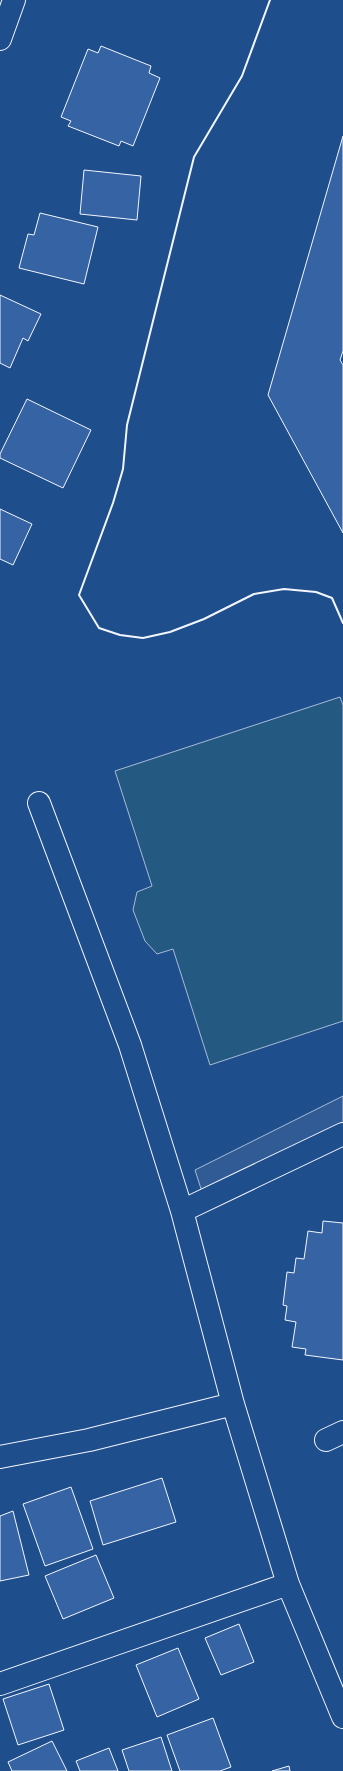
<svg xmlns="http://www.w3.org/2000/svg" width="343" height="1771" font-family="'Fira Sans Condensed',sans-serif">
<rect width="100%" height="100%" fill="#1f4e8c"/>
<path fill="#245a82" stroke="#a8bbd7" d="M 340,697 L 343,705 L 343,1021 L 210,1065 L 173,949 L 157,954 L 145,941 L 133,910 L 137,892 L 152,886 L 115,771 Z"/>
<path fill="#305b95" stroke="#a8bbd7" d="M 343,1096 L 343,1125 L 203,1195 L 195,1170 Z"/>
<path fill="#3563a3" stroke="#f2f6ff" d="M 101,46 L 151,66 L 149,73 L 160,78 L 133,146 L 121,141 L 119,146 L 68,126 L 71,121 L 61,117 L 88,49 L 98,53 Z
M 343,136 L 343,351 L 340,360 L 343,365 L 343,533 L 268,395 Z
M 84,170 L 141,176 L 137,220 L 80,214 Z
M 40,213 L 98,227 L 84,284 L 19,268 L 28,234 L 34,235 Z
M 0,295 L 41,314 L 28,341 L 23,338 L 10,368 L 0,363 Z
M 27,399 L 91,430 L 63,488 L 0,458 L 0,454 Z
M 0,509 L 32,524 L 13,565 L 0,559 Z
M 323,1221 L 343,1223 L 343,1360 L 305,1355 L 306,1349 L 292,1347 L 296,1322 L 285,1320 L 287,1306 L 283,1305 L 287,1272 L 294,1273 L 296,1258 L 304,1259 L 308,1231 L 322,1233 Z
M 162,1478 L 176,1522 L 103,1545 L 90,1501 Z
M 71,1487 L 93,1549 L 45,1566 L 23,1504 Z
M 13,1511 L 29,1575 L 0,1581 L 0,1516 Z
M 96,1555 L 114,1598 L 63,1619 L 45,1576 Z
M 239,1624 L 254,1662 L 221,1675 L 205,1638 Z
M 178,1648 L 199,1699 L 157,1717 L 136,1665 Z
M 49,1684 L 64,1730 L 18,1745 L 3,1699 Z
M 213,1718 L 231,1767 L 220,1771 L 180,1771 L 167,1735 Z
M 161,1737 L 172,1771 L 129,1771 L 122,1750 Z
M 52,1741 L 67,1771 L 12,1771 L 8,1762 Z
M 109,1748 L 118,1771 L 80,1771 L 76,1761 Z
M 289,1766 L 290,1771 L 272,1771 Z"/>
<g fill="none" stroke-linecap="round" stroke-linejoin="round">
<g stroke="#f2f6ff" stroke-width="24">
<path id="street" d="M 39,803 L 130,1045 L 182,1211 L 233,1404 L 288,1584 L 343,1717
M 182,1211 L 343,1134
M 326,1440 L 343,1432
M 0,1457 L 89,1440 L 233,1404
M 0,1684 L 288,1584"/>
</g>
<g stroke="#f2f6ff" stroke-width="24">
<path id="secondary" d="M 0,39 L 14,0"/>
</g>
<use href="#street" stroke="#1f4e8c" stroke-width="22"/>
<use href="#secondary" stroke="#1f4e8c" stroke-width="22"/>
<path stroke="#f2f6ff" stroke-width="2" d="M 270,0 L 242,76 L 194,157 L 127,425 L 123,469 L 113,503 L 79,595 L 99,628 L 120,635 L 143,638 L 170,632 L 204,619 L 254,594 L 284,589 L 316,592 L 332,598 L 343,623"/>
</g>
</svg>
